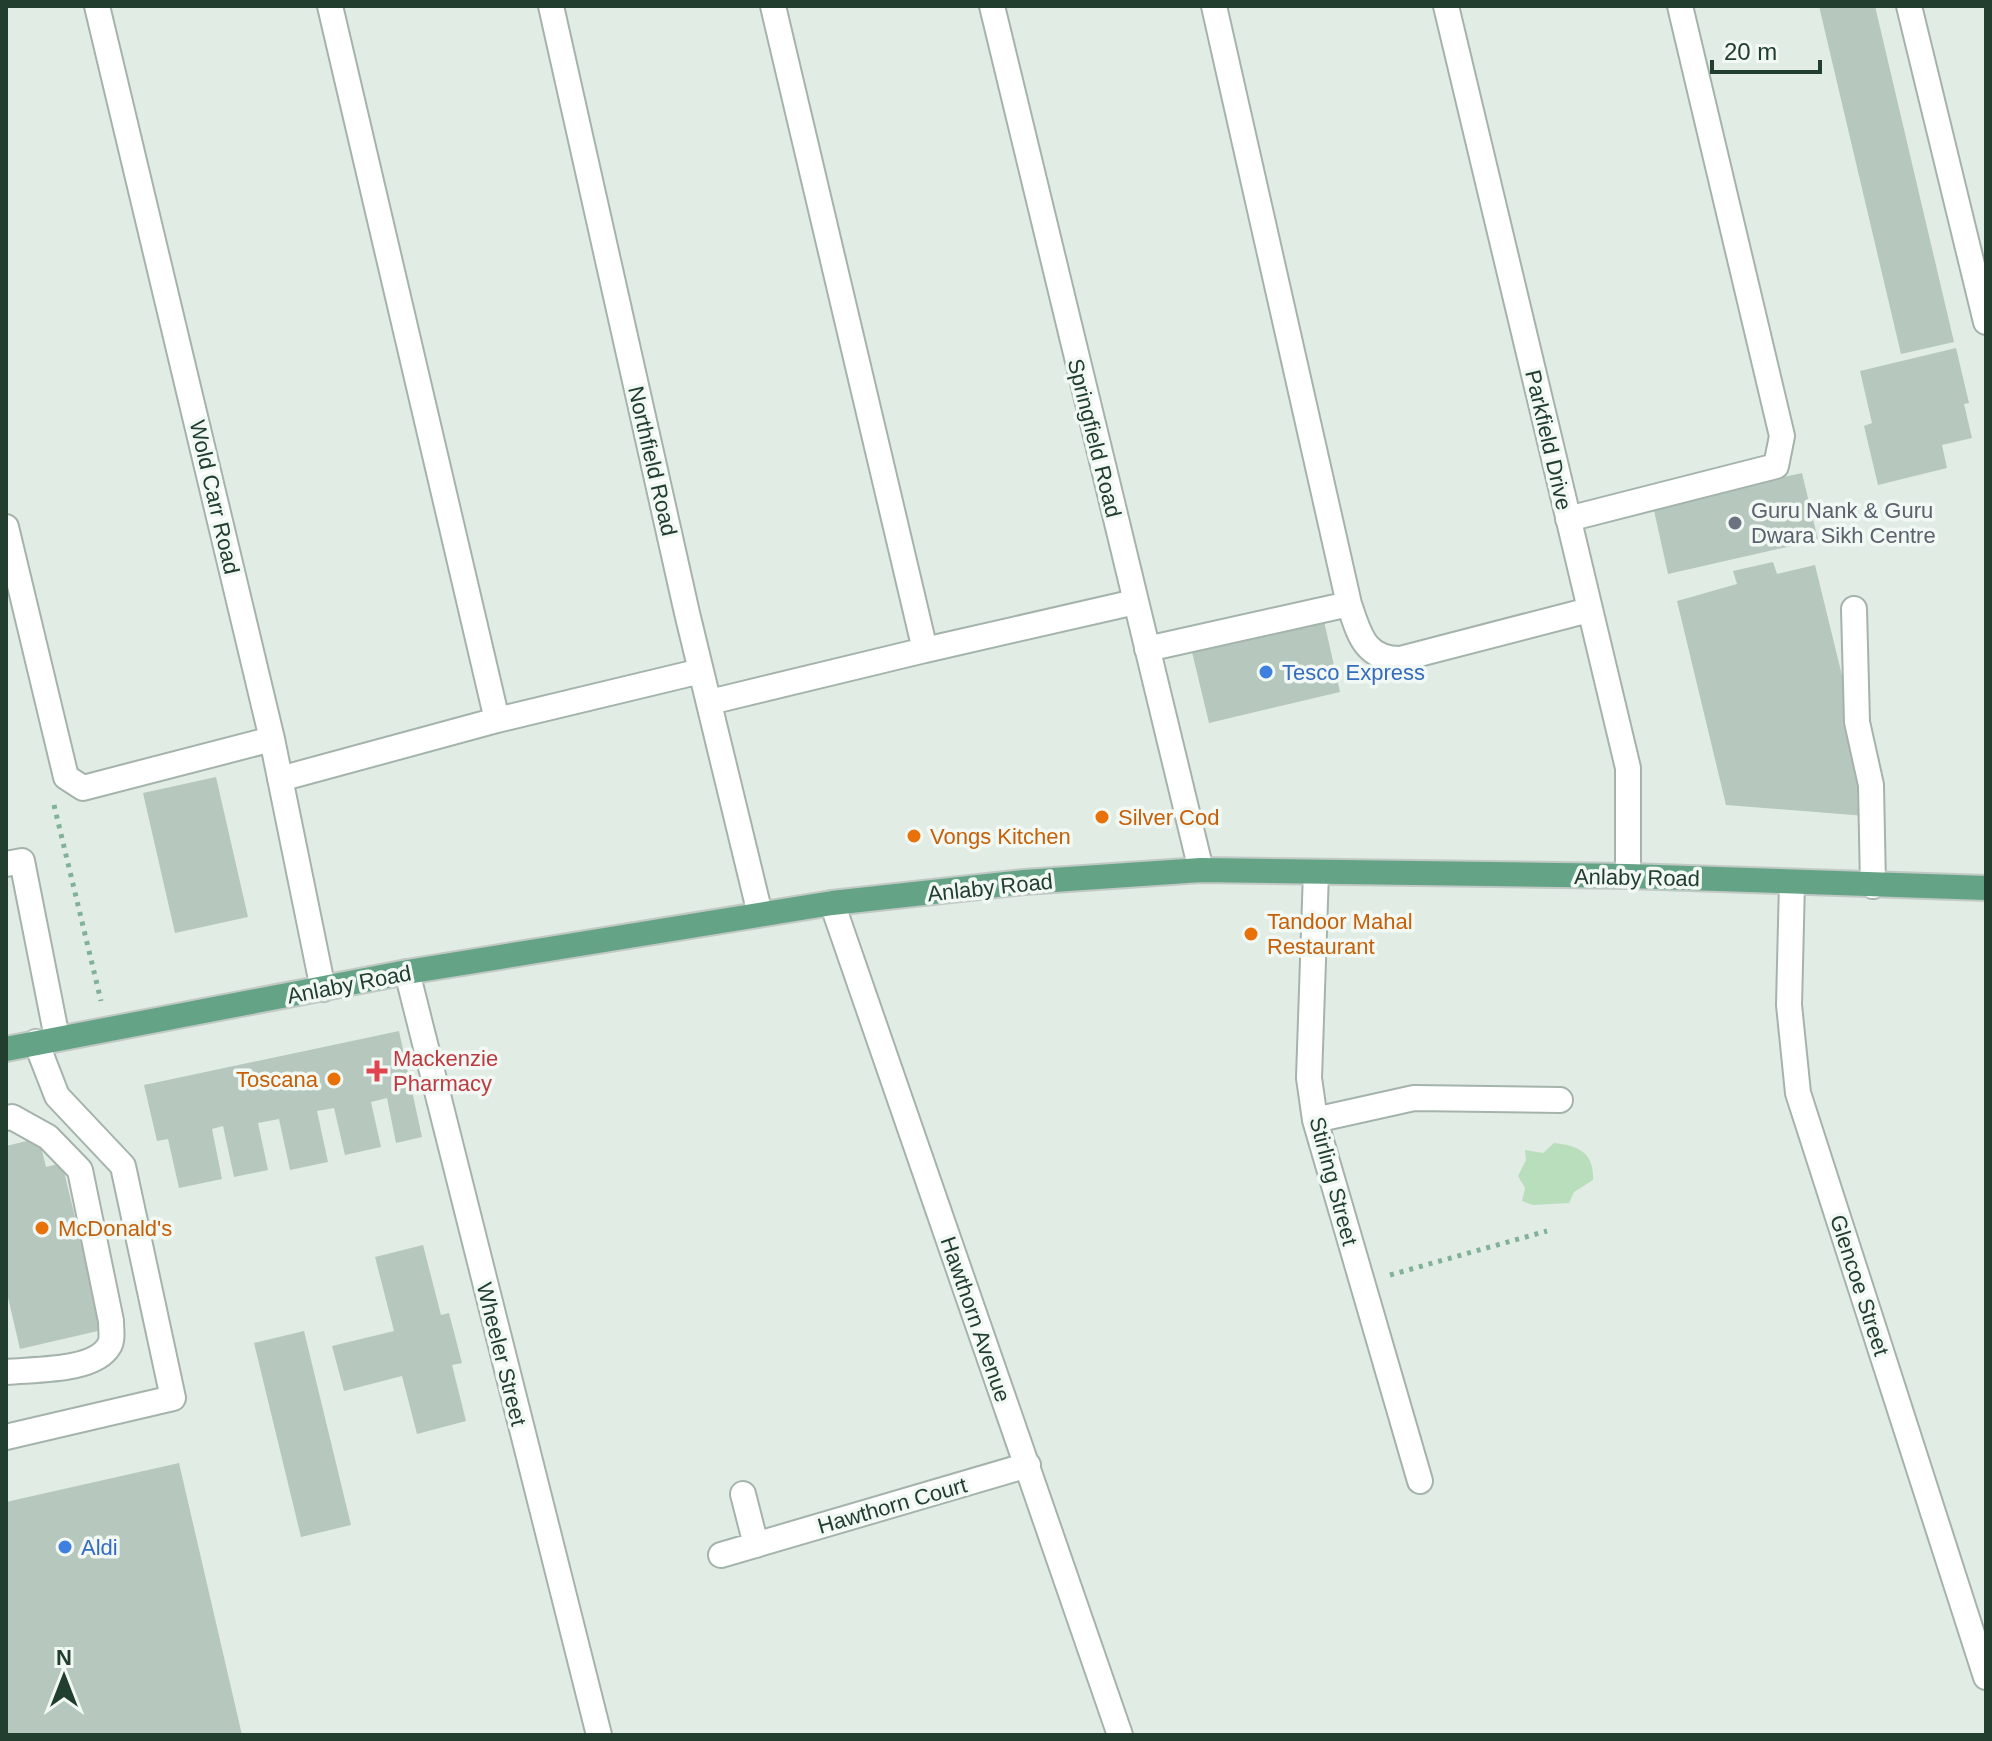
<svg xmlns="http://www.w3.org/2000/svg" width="1992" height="1741" font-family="Arial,sans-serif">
<rect width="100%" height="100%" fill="#e1ece5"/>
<path fill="#b9debb" d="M 1554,1143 C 1580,1146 1594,1153 1593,1180 L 1574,1192 L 1569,1203 L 1533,1205 L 1522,1201 L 1525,1188 L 1518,1176 L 1526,1160 L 1525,1150 L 1543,1153 Z"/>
<path fill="#b6c7bd" d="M 1819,6 L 1875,6 L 1954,342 L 1901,354 Z
M 1956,348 L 1969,403 L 1964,404 L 1972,438 L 1942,445 L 1947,468 L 1878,485 L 1864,426 L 1872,423 L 1860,371 Z
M 1802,473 L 1818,540 L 1668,574 L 1653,506 Z
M 1773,562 L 1777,574 L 1815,565 L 1869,786 L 1866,816 L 1726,805 L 1677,601 L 1737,584 L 1733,571 Z
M 1324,621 L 1340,692 L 1209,723 L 1192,652 Z
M 216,777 L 248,917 L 175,933 L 143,793 Z
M 399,1031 L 422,1137 L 396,1143 L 387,1098 L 371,1102 L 381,1147 L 345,1155 L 334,1108 L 317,1111 L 328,1162 L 290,1170 L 279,1119 L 258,1123 L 268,1170 L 234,1177 L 223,1126 L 212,1129 L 222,1179 L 179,1188 L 168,1139 L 157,1141 L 144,1085 Z
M 39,1138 L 46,1167 L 62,1163 L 102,1330 L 20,1349 L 6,1289 L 6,1146 Z
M 423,1245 L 441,1315 L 449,1313 L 462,1363 L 452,1365 L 466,1421 L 417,1434 L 402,1376 L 344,1391 L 332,1346 L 394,1331 L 375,1257 Z
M 304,1331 L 351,1525 L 301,1537 L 254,1343 Z
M 179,1463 L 242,1735 L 6,1735 L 6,1502 Z"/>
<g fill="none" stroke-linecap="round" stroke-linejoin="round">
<g stroke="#a4b4ab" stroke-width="28">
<path id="minor" d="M 97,6 L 272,739 L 323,989
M 330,6 L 497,720
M 551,6 L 687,613 L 760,914
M 992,6 L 1201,870
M 1446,6 L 1628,768 L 1628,876
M 1909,6 L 1986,322
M 1568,519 L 1776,466 L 1782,436 L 1680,6
M 6,527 L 66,777 L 83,788 L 272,739
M 1349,604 C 1359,633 1364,659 1400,659 L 1589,610
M 1854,609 L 1857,722 L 1871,785 L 1873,886
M 1147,649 L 1349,604 L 1214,6
M 925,650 L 1135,602
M 710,702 L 925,650 L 773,6
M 280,779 L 497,720 L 701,671
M 6,864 L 22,861 L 57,1038
M 1316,872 L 1309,1078 L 1315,1120 L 1420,1481
M 1792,882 L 1789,1005 L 1798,1093 L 1986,1677
M 832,903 L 1120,1735
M 407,972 L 599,1735
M 6,1118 L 12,1117 L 48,1137 L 80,1170 L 111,1321 C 111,1329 113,1340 109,1346 C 94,1372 33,1369 6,1372
M 1315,1120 L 1414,1098 L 1560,1100
M 6,1437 L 173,1398 L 123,1166 L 57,1096 L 36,1042
M 743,1494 L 756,1545
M 721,1555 L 1028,1465"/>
</g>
<g stroke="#c1c9c5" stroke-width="28">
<path id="major" d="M 6,1049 L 407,972 L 549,949 L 832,903 L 1024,882 L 1201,870 L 1628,876 L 1986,888"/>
</g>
<path stroke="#81b197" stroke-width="5" stroke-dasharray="4 6" stroke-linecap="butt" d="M 54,805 L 101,1001
M 1390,1275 L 1547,1231"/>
<use href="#minor" stroke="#fff" stroke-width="24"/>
<use href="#major" stroke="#64a385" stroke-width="24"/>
</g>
<circle fill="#6b7280" stroke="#f2f9f4" stroke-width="3" cx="1735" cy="523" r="8"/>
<g fill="#3f7fe0" stroke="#f2f9f4" stroke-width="3">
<circle cx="1266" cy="672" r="8"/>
<circle cx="65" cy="1547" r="8"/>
</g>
<g fill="#e8710a" stroke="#f2f9f4" stroke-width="3">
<circle cx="1102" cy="817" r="8"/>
<circle cx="914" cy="836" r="8"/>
<circle cx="1251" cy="934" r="8"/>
<circle cx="334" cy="1079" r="8"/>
<circle cx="42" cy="1228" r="8"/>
</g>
<path fill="#e0444e" stroke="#f2f9f4" stroke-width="3" d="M373 1059h8v8h8v8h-8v8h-8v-8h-8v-8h8z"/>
<g text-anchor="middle" stroke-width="7" stroke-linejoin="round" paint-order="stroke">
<g font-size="22" fill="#213e2f" stroke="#f2f9f4">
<text transform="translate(1095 438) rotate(76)" y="8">Springfield Road</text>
<text transform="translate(1549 440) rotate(77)" y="8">Parkfield Drive</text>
<text transform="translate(653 461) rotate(77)" y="8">Northfield Road</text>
<text transform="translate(215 497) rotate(77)" y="8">Wold Carr Road</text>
<text transform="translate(1637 877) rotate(1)" y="8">Anlaby Road</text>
<text transform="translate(990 887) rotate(-6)" y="8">Anlaby Road</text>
<text transform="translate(349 984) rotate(-11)" y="8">Anlaby Road</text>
<text transform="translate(1334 1181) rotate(75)" y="8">Stirling Street</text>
<text transform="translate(1860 1285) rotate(72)" y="8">Glencoe Street</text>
<text transform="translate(976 1319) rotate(71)" y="8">Hawthorn Avenue</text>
<text transform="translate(502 1354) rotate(76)" y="8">Wheeler Street</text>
<text transform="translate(892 1505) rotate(-16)" y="8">Hawthorn Court</text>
</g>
<g font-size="22" fill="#5b616d" stroke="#f2f9f4" text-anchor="start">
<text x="1751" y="518">Guru Nank &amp; Guru<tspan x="1751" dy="25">Dwara Sikh Centre</tspan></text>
</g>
<g font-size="22" fill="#366cbe" stroke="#f2f9f4" text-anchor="start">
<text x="1282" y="680">Tesco Express</text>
<text x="81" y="1555">Aldi</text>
</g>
<g font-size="22" fill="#c56008" stroke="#f2f9f4" text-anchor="start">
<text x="1118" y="825">Silver Cod</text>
<text x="930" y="844">Vongs Kitchen</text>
<text x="1267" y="929">Tandoor Mahal<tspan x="1267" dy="25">Restaurant</tspan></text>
<text x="318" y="1087" text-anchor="end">Toscana</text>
<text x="58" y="1236">McDonald's</text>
</g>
<g font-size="22" fill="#be3a42" stroke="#f2f9f4" text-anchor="start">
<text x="393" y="1066">Mackenzie<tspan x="393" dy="25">Pharmacy</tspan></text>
</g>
</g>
<rect width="1992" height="1741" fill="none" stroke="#213e2f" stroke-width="16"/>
<g transform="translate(64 1677)" stroke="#f2f9f4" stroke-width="6" paint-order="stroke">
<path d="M0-6L14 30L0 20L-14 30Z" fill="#213e2f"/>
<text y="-12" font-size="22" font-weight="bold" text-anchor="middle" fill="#213e2f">N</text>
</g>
<path d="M1712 60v12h108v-12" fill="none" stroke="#213e2f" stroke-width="4"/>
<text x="1724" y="60" font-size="24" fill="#213e2f" stroke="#f2f9f4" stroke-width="6" paint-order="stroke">20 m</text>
</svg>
